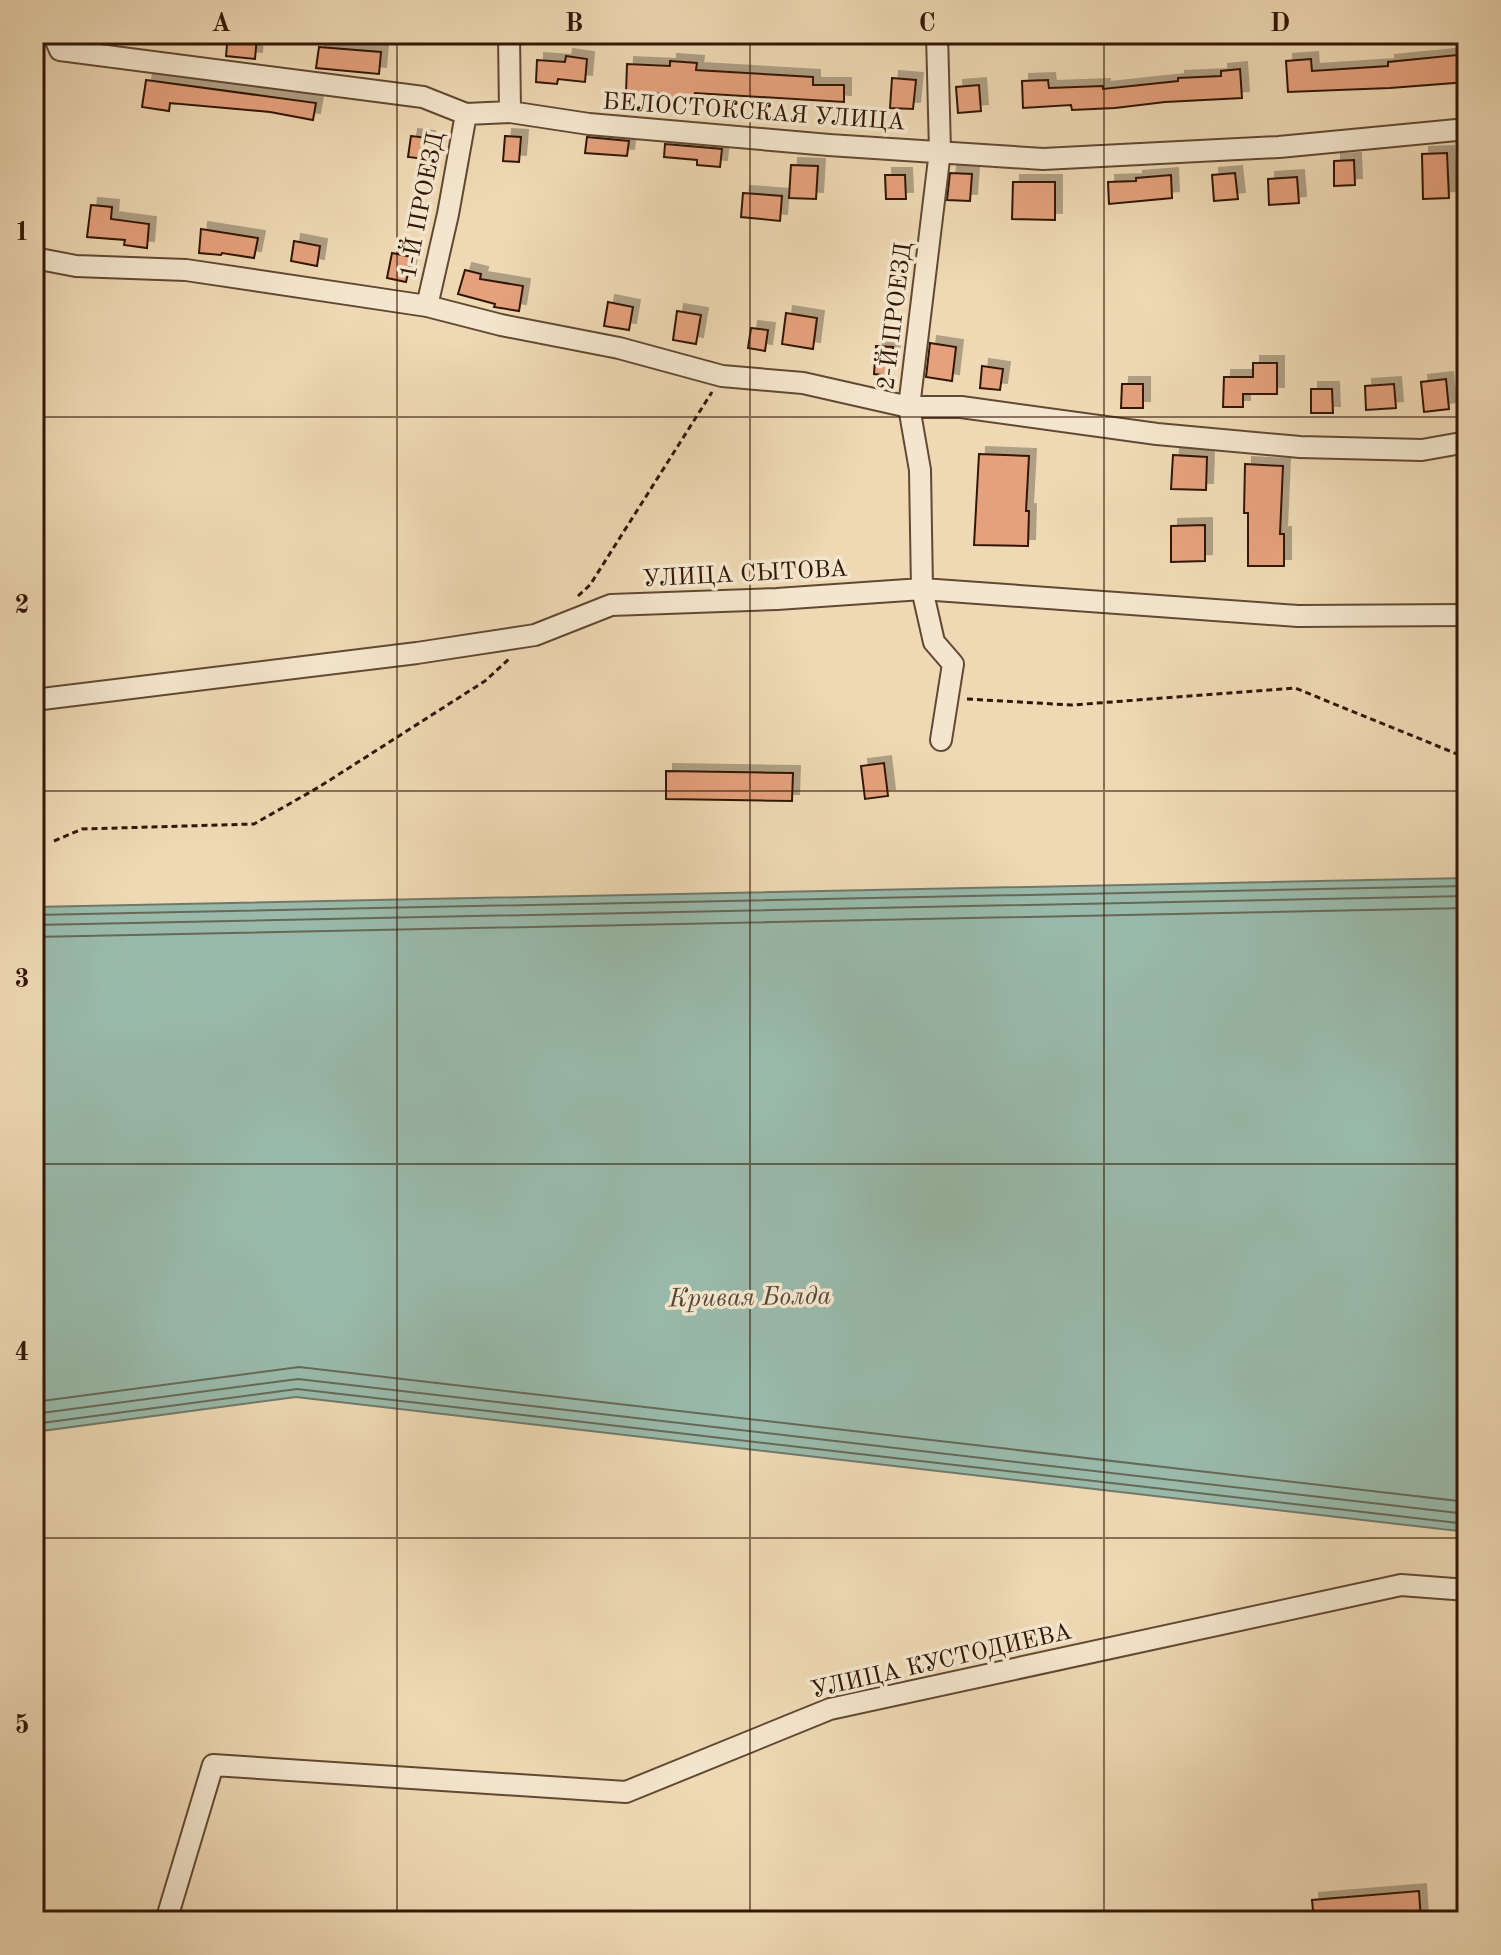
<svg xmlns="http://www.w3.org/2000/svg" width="1501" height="1955" font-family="'Old Standard TT',serif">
<defs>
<filter id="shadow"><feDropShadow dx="7" dy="-7" stdDeviation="0" flood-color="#0004"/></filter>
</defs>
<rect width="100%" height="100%" fill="#eed9b4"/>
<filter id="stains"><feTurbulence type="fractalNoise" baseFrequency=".0025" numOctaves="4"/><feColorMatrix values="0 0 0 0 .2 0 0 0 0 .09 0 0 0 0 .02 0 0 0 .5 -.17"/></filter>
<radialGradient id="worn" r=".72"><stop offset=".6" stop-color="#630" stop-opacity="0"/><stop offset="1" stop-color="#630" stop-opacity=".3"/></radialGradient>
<path fill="#99baab" stroke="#707969" stroke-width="2" d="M 1467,878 L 1467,1532 L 296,1397 L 34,1432 L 34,907 Z"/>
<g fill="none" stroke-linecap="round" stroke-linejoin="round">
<path stroke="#666858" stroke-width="2" d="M 34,915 L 1467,886
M 34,925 L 1467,896
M 34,937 L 1467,908
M 34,1402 L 299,1367 L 1467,1502
M 34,1414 L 298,1379 L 1467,1514
M 34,1424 L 297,1389 L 1467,1524"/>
</g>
<path fill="#e5a17d" stroke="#331706" stroke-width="2" filter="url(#shadow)" d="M 228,34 L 257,36 L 255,59 L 226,56 Z
M 319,47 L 381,52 L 379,74 L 316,68 Z
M 1467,54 L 1467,82 L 1390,88 L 1288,92 L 1286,61 L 1311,59 L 1312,71 L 1388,66 L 1388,62 Z
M 566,56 L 587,59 L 585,82 L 558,79 L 557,84 L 536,82 L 537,60 L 565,62 Z
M 670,61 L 697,63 L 696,70 L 813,77 L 813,85 L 844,85 L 844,102 L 695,93 L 694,99 L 668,98 L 668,94 L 626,93 L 627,64 L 670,66 Z
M 1240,69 L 1242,98 L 1165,102 L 1115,108 L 1072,110 L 1071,105 L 1023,108 L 1022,81 L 1048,80 L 1049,88 L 1103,86 L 1103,89 L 1178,81 L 1178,78 L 1221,76 L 1221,71 Z
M 892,78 L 916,80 L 913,109 L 890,108 Z
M 146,80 L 316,103 L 313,120 L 270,112 L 170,103 L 169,111 L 142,107 Z
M 979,85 L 981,111 L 958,113 L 956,87 Z
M 411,136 L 428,138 L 425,159 L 408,157 Z
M 505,136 L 521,137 L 519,162 L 503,161 Z
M 587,137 L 629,141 L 627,156 L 585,153 Z
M 665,144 L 722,149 L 720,167 L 697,165 L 697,160 L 664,157 Z
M 1447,153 L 1449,198 L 1423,199 L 1422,154 Z
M 1354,160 L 1355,185 L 1334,186 L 1334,161 Z
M 791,165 L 818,166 L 816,199 L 789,198 Z
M 950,173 L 972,174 L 970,201 L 947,200 Z
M 1235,173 L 1238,199 L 1214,201 L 1212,175 Z
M 885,175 L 905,175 L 906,199 L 886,199 Z
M 1171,175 L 1172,198 L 1109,204 L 1108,182 L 1136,181 L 1136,178 Z
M 1297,177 L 1299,203 L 1269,205 L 1268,179 Z
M 1013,182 L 1055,182 L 1055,220 L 1012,219 Z
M 743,193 L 782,196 L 780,221 L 741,217 Z
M 91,205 L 112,207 L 111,219 L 149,224 L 147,248 L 124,245 L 125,240 L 87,237 Z
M 201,229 L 258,238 L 254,258 L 222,253 L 221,255 L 199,253 Z
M 294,241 L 320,246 L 317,266 L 291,261 Z
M 392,253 L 412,257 L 406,282 L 387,278 Z
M 465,270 L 481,274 L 480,279 L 523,286 L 519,311 L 494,307 L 495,304 L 458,294 Z
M 608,302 L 633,307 L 629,330 L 604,326 Z
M 677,311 L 701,315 L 696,344 L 673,340 Z
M 786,313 L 817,318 L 813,349 L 782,344 Z
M 751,328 L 768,330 L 765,351 L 748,348 Z
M 930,343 L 956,347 L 952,381 L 926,377 Z
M 876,346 L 893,347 L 891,376 L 874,374 Z
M 1253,363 L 1277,363 L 1277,394 L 1243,394 L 1243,407 L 1223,407 L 1224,377 L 1253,377 Z
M 982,366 L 1003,369 L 1000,390 L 980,388 Z
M 1446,379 L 1449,409 L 1424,412 L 1421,382 Z
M 1122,384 L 1143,384 L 1143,408 L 1121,408 Z
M 1394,384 L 1396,408 L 1366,410 L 1365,386 Z
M 1311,389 L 1332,389 L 1333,413 L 1311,413 Z
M 979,454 L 1029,456 L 1026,511 L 1029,511 L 1028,546 L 974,545 Z
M 1173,455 L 1207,457 L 1206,490 L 1171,489 Z
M 1245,464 L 1283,466 L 1280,534 L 1284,534 L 1284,566 L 1248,566 L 1248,513 L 1244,513 Z
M 1205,525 L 1205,561 L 1171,562 L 1171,526 Z
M 884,763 L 888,796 L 865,799 L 861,766 Z
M 666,771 L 793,773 L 792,801 L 666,799 Z
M 1419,1891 L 1421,1921 L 1314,1921 L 1312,1900 Z"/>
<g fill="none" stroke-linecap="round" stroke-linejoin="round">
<g stroke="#624832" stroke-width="24">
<path id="minor" d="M 53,34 L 60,50 L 423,97 L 466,114 L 510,112 L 589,124 L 829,145 L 1043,159 L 1279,147 L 1467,129
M 509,34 L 510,112
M 937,34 L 940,151 L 909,407 L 920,470 L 922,589 L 934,642 L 953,664 L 941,740
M 34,258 L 76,266 L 186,270 L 427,306 L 501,325 L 619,348 L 722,376 L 803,383 L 909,407 L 961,407 L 1157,434 L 1300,447 L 1422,450 L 1467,442
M 427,306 L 448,214 L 466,114
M 34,700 L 417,653 L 535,635 L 611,605 L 777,599 L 922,589 L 1298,616 L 1467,615
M 166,1921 L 213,1765 L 626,1792 L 830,1709 L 1401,1585 L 1467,1590"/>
</g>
<path stroke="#331706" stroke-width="3" stroke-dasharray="6 4" stroke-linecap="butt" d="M 578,596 L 590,585 L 712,392
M 967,699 L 1072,705 L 1295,688 L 1467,758
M 54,841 L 82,829 L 254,824 L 319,787 L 485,681 L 510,658"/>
<use href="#minor" stroke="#f4e6ce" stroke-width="20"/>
</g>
<path fill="none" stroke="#331706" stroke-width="2" stroke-opacity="0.55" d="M 397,34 L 397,1921M 750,34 L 750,1921M 1104,34 L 1104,1921M 34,417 L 1467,417M 34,791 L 1467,791M 34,1164 L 1467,1164M 34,1538 L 1467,1538"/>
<g text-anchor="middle" stroke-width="7" stroke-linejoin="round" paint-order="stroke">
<g font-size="24" fill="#331706" stroke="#f4e6ce">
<text transform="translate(754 111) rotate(4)" y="8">БЕЛОСТОКСКАЯ УЛИЦА</text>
<text transform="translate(421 205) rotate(-79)" y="8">1-Й ПРОЕЗД</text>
<text transform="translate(894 316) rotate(-83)" y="8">2-Й ПРОЕЗД</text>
<text transform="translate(745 573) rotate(-3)" y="8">УЛИЦА СЫТОВА</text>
<text transform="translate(941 1660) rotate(-13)" y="8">УЛИЦА КУСТОДИЕВА</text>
</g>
<g font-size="26" font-style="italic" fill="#524838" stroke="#f4e6ce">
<text transform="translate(750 1296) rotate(-1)" y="9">Кривая Болда</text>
</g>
</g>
<rect width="1501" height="1955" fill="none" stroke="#eed9b4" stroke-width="88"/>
<rect x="44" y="44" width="1413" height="1867" fill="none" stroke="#331706" stroke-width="3"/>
<g font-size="26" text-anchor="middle" font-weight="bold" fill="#331706">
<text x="221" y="31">A</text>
<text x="574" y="31">B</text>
<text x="927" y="31">C</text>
<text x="1280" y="31">D</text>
<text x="22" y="240">1</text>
<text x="22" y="613">2</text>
<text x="22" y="987">3</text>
<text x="22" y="1360">4</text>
<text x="22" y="1733">5</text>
</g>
<rect width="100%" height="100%" filter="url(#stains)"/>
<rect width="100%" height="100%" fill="url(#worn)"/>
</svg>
